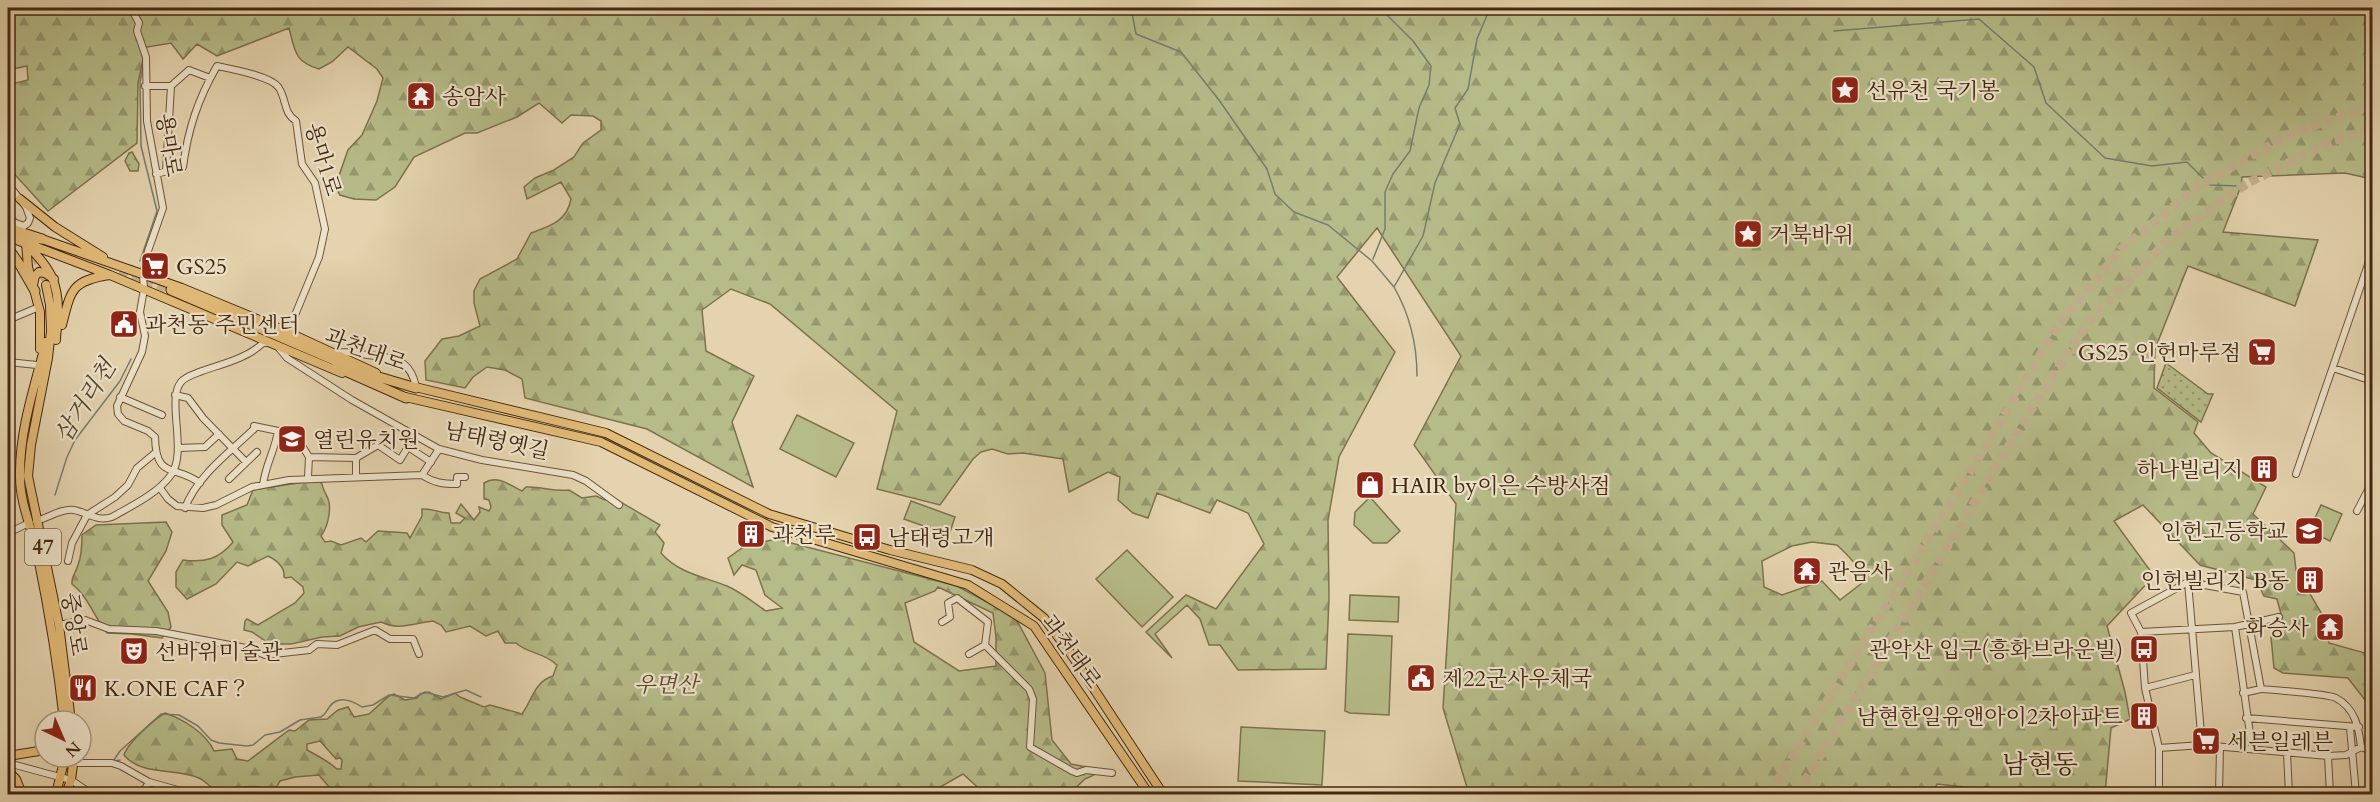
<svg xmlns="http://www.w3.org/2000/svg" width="2380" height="802" font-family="Cardo,'Noto Serif KR',serif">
<defs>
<pattern id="forest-firs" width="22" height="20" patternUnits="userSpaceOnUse" patternTransform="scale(1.5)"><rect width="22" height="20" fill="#b6bc89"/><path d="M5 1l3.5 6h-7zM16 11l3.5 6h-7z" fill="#96996f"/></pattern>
<pattern id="park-dots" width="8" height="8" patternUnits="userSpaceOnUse" patternTransform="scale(1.5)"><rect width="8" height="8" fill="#b6bc89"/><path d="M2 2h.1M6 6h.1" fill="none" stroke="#96996f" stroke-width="1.8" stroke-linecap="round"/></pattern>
</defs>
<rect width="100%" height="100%" fill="#e4d3ae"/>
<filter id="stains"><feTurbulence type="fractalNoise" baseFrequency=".00333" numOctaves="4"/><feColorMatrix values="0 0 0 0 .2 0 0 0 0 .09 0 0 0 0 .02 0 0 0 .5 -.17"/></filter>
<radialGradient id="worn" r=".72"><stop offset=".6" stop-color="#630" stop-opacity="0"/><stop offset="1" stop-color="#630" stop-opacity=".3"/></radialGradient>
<path fill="#b6bc89" stroke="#7d724d" stroke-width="1.5" d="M 797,415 L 854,443 L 836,477 L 780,449 Z
M 1370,497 L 1400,531 L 1387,543 L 1373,543 L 1354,525 L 1355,512 Z
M 911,501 L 955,517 L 949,535 L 904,519 Z
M 2321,505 L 2342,514 L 2330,541 L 2309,531 Z
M 1127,550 L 1173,597 L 1142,627 L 1096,579 Z
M 1350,595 L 1399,597 L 1398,622 L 1349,620 Z
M 1348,634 L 1392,636 L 1389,715 L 1350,713 L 1345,711 Z
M 1241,727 L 1325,731 L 1322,785 L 1238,781 Z"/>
<path fill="url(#forest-firs)" stroke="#7d724d" stroke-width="1.5" fill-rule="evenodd" d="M 8,8 L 2372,8 L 2372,179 L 2345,173 L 2242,177 L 2241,186 L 2223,232 L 2318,240 L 2295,306 L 2188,266 L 2155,349 L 2154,388 L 2198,422 L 2194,433 L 2211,453 L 2266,487 L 2253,514 L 2294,553 L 2296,570 L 2323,616 L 2329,643 L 2372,655 L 2372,709 L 2348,678 L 2283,673 L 2274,668 L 2271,637 L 2281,635 L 2282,618 L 2277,599 L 2264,596 L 2256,580 L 2200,565 L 2143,505 L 2114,521 L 2154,576 L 2107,626 L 2125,692 L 2130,719 L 2111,728 L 2105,794 L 2031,794 L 1937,784 L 1933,794 L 1469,794 L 1443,708 L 1456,504 L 1414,445 L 1461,356 L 1377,228 L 1337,277 L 1395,352 L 1339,457 L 1328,520 L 1329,598 L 1326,669 L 1238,670 L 1220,645 L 1209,645 L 1200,619 L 1187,605 L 1155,634 L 1172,658 L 1146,632 L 1186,595 L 1216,609 L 1264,544 L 1248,513 L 1217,500 L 1210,513 L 1157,493 L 1148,518 L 1133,513 L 1118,500 L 1120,477 L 1108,472 L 1069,492 L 1063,459 L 1023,453 L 1008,454 L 992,449 L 981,452 L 973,459 L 940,505 L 877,489 L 897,411 L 770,304 L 731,289 L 702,310 L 706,351 L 754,376 L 732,422 L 753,487 L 647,429 L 525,398 L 522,379 L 505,370 L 487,367 L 473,377 L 465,388 L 426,380 L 425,361 L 442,339 L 459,336 L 480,326 L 474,303 L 474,291 L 480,279 L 517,259 L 531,233 C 551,226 567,221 571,199 L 561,182 L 527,199 L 524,187 L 535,178 L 554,170 L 574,157 L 583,143 L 601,130 L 601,121 L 593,116 L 571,115 L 562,123 L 539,103 L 517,117 L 477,133 L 465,133 L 414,157 L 395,187 L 376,200 L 354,199 L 340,195 L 335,187 L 348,150 L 362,135 L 377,101 L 383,78 L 377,69 L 348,47 L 332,62 L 319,69 C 294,62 295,50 289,28 L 217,56 L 197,44 L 183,59 L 171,43 L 141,48 L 143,59 L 138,83 L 137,143 L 48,211 L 8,167 L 8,85 L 28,80 L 27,66 L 8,70 ZM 1812,542 L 1837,545 C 1847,555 1862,567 1862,583 L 1840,600 L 1822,581 L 1782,595 L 1764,587 L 1762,561 L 1792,546 Z
M 318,480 L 322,484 C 323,491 328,496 329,502 C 331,513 327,528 321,536 L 325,542 L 331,541 L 341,545 L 361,538 L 366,542 L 378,531 L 407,533 L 410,538 L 422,516 L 422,509 C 433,508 438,513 449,513 L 451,523 L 460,523 L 465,518 L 456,513 L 461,504 L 474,520 L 480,512 L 479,507 L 489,511 L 491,507 L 489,500 L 484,499 L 484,483 C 498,474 511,486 522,491 L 526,487 C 542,486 552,492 569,490 L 582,498 L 596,496 L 605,500 L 612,497 L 660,525 L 655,532 L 664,543 L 661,553 C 678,573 704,577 727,586 C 741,592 754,603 766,611 L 782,608 L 765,595 L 756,570 L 742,565 L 734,575 L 728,558 L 745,546 L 776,539 L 957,586 L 1015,617 L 1045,673 L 1052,740 L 1071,764 L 1092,768 L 1096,774 L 1085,779 L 1069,794 L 985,794 L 963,774 L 928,794 L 305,794 C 313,791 321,792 329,787 L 319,775 L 295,777 L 280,781 L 276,788 C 264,788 253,785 242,787 C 230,789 221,794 209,794 L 214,789 C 209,786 204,780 199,778 C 176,768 141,776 124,755 C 127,744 153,720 165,713 C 183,719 206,733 214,751 L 232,749 L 237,759 L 248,761 L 289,730 L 295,731 L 309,720 L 327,719 L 338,710 L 348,707 L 354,717 L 369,714 L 389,696 L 394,694 L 405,700 L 417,698 L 420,694 L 429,692 L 441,699 L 455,693 L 460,697 L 484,707 L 490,705 L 522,714 C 532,700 535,681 553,676 L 557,665 C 544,652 528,654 516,643 L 505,643 L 498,631 L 486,636 L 470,626 L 446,632 L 441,625 L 433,621 C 413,623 399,631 381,622 L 358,627 L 340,636 L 322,637 L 291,644 L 270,644 L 252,632 L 244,630 L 245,621 L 247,619 L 258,625 L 295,603 L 304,593 L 303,587 L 291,577 L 286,578 L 284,577 C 285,567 276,560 268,556 L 248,566 L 237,562 L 216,584 L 187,599 L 176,587 L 176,572 L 183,560 C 205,563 219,559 233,542 L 222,525 L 222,515 L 247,505 L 253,490 ZM 938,587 L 993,613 L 996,637 L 996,666 L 959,671 L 914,642 L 905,603 L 935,591 ZM 320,741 L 336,759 L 340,758 L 342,760 L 341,769 L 337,769 C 328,761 318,756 307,750 L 307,744 Z
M 166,522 L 172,532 L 166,551 L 148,581 L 168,612 L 171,627 L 162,638 L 132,634 L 107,633 C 94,617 88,596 72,584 C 71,576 76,573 78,565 C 82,555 82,545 82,535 L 96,525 Z"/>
<path fill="url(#park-dots)" stroke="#7d724d" stroke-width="1.5" d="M 132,152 L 139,164 L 138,171 L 130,171 L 125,161 L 129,153 Z
M 2166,363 L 2208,394 L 2213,394 L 2201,422 L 2157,388 Z"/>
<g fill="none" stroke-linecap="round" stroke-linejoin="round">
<path stroke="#767e71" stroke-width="1.5" d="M 1131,8 L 1136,34 L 1181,52 L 1219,100 L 1267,169 L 1275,194 L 1294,212 L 1328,225 L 1372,261 L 1394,287
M 1834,31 L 1979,19 L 2034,67 L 2046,103 L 2105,158 L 2152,166 L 2187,162 L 2210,185 L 2239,186
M 1373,259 L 1385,229 L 1385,192 L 1393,174 L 1410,151 L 1419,108 L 1429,85 L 1431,66 L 1413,41 L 1380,8
M 140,261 L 157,211 L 141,146 L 140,82 L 143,66
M 1417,376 C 1417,343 1410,315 1394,287 L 1423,236 L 1435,183 L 1460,124 L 1455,108 L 1468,89 L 1477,39 L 1490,8
M 55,495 L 67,457 L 75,440 L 120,381 L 131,359
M 114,760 L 120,751 L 161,714 L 179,715 L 198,726 L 211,740 L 219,743 L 247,746 L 253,745 L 265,735 L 280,732 L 300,720 L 321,717 C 326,714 327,710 330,706 C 339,695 353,701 362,707 L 373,705 L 389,695 L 414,698 L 425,692 L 443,697 L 466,690 L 481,697
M 115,761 L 120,760"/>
<path stroke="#c4b18f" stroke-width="6" stroke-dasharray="6 3" stroke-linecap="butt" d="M 8,208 L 17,225
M 35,258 L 46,285"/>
<path stroke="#c4b18f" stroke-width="9" stroke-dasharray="9 4.5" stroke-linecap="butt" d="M 120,270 L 171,290
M 1769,794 L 1986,446 L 2057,327 L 2120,250 L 2197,187 L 2240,162 L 2290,134 L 2372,105
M 1797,794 L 2027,416 L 2088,323 L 2167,241 L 2246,184 L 2332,141 L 2372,129"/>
<g stroke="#6c5438" stroke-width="8">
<path id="minor" d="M 131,8 L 139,23 L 137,31 L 146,57 L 147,121 L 163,208 L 148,251 L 143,275 L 144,289 L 140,312 L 145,336 L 142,352 L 117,406 L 118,414 L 124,421 L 148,431 L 155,437 C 156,480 174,464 200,483
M 145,86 L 171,86 L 189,70 L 210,78
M 166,171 L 171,86
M 156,174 L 183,167 C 188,129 198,99 217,66 C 231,69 272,76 279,88 C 287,101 283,112 296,121 L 302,164 L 315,183 L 325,229 L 319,257 L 288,332
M 8,184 L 26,207 L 30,218 L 28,223 L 24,226 L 8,220
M 8,320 L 39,307
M 278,347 L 287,358 L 352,400 L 439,449 L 482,460 L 573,475 L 586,481 L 619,505
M 334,353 C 346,351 355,353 367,355 C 393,358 411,358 416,388
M 8,362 L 37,365
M 2333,368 L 2372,381
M 175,395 L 188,398 L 203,418 L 246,462
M 120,397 L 162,415
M 8,446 L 10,450
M 178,448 L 205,447 L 219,434
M 309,457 L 356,458
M 2296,474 L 2372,253
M 422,475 C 434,483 443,484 457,484 L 457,477 L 465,477
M 356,476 L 356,458 L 378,445 L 400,460 L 408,447 L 431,462
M 229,479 L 257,452
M 263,485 C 265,466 275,450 278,431
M 160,488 L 168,499 L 177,506 L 203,508 L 216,505 L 252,487 L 289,480 L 422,475 L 439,449
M 185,508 C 197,476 230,452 254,429 L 254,426 L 283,432 L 298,439 L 309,457 L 308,477
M 2357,511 L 2369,488 L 2372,488
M 36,521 C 48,518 62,508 74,510 C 89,513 97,522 112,517 C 133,505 157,494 171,475 C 188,452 166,400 181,382 C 186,376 195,374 202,371 C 222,364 248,358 263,343 L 268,343
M 8,533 L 29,523
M 68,561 L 72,543 L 87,515 L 115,497 L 128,485 L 137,468 L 155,453
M 2188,582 L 2202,745
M 942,622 L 950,617 L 948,603 L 957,598 L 988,622 L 985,645 L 1029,689 L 1033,699 L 1030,747 L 1072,771 L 1077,773 L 1086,770 L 1112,773
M 59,625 L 85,620 L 109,629 L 156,631 L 251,649 L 265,655 L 309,650 L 317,644 L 337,645 L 375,630 L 390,639 L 413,639 L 419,654
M 2235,627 L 2252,748
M 2141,632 L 2235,627 L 2279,617
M 969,654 L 985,645
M 2145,688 L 2195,675
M 2243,693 L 2261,689
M 2246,718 L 2359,727
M 2350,728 L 2356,794
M 2159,748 L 2202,745 L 2328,756 L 2346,755 L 2361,747 L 2372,751
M 2287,753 L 2289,794
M 2328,756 L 2330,794
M 8,763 L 71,780 L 92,794
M 74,763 L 112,763 L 121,766 L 149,782 L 192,794
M 1986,790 L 1991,794
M 142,794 L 149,782
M 2159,794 L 2159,748 L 2145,688 L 2141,632 L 2131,613 L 2188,582 L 2243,592 L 2261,689 C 2274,690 2328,694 2336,698 C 2355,708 2359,728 2361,747
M 2219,794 L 2220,747"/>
</g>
<g stroke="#442911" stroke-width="10">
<path id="major" d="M 20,199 L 55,227 L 103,257
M 26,243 L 32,240 L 42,239 L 182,288 L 281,329 L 376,373
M 26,243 L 110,275 L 342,373
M 26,243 L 28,267 L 40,312 L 40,349
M 28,246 C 51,269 59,283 58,317 C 58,324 56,332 56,340
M 33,285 L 35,276 L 39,272 L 45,273 L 54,279
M 46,285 L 50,305 L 51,331 L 48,358 L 31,445 L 28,476 L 59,625 L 71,721
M 62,325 C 71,290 71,281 109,275
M 46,342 C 35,385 19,431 20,477 C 20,504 33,531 38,557 C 49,611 58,666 64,721
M 411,386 L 606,433 L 769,514 L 890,550 L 972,570 L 1002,584 L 1044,618 L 1071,654 L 1163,794
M 401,396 L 601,442 L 772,527 L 968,585 L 1034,626 L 1149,794
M 8,756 L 45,750
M 8,771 L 16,779 L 22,794
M 56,794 L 65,757
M 66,794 L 71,780 L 74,757"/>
</g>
<g stroke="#442911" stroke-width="11">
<path id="highway" d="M 8,228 L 42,239
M 8,236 L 26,243
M 8,248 L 20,265 L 35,291
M 171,290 L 362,372 L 416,388
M 336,367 L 406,398"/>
</g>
<use href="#minor" stroke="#ede2ca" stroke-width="6"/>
<use href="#major" stroke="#e2ba77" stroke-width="8"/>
<use href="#highway" stroke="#e2ba77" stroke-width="9"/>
</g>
<defs>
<g id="sight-square" transform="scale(1.5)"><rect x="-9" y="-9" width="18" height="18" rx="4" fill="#8f2418" stroke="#ede2ca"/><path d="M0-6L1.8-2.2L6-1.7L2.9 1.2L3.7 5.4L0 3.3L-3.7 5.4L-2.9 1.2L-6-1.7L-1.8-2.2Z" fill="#fff"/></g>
<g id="temple-square" transform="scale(1.5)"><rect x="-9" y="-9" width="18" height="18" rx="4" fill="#8f2418" stroke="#ede2ca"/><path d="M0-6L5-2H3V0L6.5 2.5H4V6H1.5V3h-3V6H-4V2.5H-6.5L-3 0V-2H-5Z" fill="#fff"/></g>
<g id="supermarket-square" transform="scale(1.5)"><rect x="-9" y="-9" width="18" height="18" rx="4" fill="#8f2418" stroke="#ede2ca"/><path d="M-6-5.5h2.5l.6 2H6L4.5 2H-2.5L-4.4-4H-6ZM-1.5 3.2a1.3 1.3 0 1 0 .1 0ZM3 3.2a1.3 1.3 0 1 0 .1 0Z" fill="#fff"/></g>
<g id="civic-square" transform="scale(1.5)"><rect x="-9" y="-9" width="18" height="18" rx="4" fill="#8f2418" stroke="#ede2ca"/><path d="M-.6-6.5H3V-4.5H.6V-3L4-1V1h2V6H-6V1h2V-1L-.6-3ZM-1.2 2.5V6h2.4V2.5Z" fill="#fff"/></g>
<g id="school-square" transform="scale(1.5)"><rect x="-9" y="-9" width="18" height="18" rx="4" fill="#8f2418" stroke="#ede2ca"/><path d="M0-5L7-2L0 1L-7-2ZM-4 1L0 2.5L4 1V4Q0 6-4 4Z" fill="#fff"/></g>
<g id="building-square" transform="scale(1.5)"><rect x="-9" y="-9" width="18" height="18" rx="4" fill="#8f2418" stroke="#ede2ca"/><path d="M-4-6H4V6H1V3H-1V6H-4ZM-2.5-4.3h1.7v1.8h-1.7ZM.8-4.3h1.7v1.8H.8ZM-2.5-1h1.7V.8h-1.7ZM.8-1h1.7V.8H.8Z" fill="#fff"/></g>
<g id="shop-square" transform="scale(1.5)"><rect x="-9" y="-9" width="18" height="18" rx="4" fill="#8f2418" stroke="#ede2ca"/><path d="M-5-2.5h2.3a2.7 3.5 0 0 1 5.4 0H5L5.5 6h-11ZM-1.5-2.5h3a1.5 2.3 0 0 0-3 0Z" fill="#fff"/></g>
<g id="bus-square" transform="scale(1.5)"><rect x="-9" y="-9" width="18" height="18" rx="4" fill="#8f2418" stroke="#ede2ca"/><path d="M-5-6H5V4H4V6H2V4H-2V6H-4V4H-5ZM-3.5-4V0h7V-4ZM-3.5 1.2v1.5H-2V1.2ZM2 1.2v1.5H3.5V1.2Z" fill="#fff"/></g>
<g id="theatre-square" transform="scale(1.5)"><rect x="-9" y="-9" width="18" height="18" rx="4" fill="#8f2418" stroke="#ede2ca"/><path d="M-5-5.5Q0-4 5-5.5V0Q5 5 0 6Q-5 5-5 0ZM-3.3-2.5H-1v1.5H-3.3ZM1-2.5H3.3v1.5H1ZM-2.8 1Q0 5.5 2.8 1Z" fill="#fff"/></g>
<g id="restaurant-square" transform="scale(1.5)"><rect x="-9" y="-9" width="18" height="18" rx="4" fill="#8f2418" stroke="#ede2ca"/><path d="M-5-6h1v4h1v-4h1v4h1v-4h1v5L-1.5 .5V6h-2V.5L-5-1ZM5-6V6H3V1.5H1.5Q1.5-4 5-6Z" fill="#fff"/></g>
</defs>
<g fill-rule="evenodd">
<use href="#sight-square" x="1845" y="90"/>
<use href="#temple-square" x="421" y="96"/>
<use href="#sight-square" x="1748" y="234"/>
<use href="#supermarket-square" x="155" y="266"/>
<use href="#civic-square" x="124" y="324"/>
<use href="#supermarket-square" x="2262" y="352"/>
<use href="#school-square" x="292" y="439"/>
<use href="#building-square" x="2264" y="469"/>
<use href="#shop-square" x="1370" y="485"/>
<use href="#school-square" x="2309" y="531"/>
<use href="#building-square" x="751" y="534"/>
<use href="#bus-square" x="867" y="537"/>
<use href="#temple-square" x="1807" y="571"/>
<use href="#building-square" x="2310" y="580"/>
<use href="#temple-square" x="2330" y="627"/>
<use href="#bus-square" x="2144" y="649"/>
<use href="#theatre-square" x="134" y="651"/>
<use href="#civic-square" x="1421" y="678"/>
<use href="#restaurant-square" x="83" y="688"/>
<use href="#building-square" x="2144" y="716"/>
<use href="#supermarket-square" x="2206" y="741"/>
</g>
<g text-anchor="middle" stroke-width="4.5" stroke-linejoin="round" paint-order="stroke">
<rect fill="#ede2ca" stroke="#776048" stroke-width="1.5" x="25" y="529" width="36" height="36" rx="4.5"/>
<g font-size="21" font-weight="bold" fill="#442911">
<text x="43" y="554">47</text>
</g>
<g font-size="22" fill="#442911" stroke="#ede2ca" text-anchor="start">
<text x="1866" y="98">선유천 국기봉</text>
<text x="442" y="104">송암사</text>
<text x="1769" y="242">거북바위</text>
<text x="176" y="274">GS25</text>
<text x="145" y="332">과천동 주민센터</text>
<text x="2241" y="360" text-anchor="end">GS25 인헌마루점</text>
<text x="313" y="447">열린유치원</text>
<text x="2243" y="477" text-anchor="end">하나빌리지</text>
<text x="1391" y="493">HAIR by이은 수방사점</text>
<text x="2288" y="539" text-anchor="end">인헌고등학교</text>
<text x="772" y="542">과천루</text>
<text x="888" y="545">남태령고개</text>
<text x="1828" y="579">관음사</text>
<text x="2289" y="588" text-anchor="end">인헌빌리지 B동</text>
<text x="2309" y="635" text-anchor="end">화승사</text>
<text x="2123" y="657" text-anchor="end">관악산 입구(흥화브라운빌)</text>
<text x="155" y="659">선바위미술관</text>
<text x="1442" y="686">제22군사우체국</text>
<text x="104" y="696">K.ONE CAF？</text>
<text x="2123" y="724" text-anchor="end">남현한일유앤아이2차아파트</text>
<text x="2227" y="749">세븐일레븐</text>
</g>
<g font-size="22" fill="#442911" stroke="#ede2ca">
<text transform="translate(170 145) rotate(81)" y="8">용마로</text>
<text transform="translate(324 159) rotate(73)" y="8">용마1로</text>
<text transform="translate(366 349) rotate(20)" y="8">과천대로</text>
<text transform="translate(497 440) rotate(12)" y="8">남태령옛길</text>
<text transform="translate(75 624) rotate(81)" y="8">중앙로</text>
<text transform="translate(1072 651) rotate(54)" y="8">과천대로</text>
</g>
<g font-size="22" font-style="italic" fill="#5b4629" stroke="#ede2ca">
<text x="666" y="692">우면산</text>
</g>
<g font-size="24" font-style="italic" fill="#554531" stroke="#ede2ca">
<text transform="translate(85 401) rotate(-58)" y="8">삼거리천</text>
</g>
<g font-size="26" fill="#442911" stroke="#ede2ca">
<text x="2040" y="773">남현동</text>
</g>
</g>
<rect width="2380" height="802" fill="none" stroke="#e4d3ae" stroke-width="30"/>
<rect x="9" y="9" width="2362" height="784" fill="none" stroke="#442911" stroke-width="3"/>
<rect x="15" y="15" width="2350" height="772" fill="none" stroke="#442911" stroke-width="1.5"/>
<g transform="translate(63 739) rotate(136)"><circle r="28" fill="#ede2ca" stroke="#a99880" stroke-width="1.5"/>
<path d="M0-4.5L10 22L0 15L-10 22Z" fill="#8f2418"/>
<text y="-9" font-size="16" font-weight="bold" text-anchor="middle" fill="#442911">N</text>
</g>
<rect width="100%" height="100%" filter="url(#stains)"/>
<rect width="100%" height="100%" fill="url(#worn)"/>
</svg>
